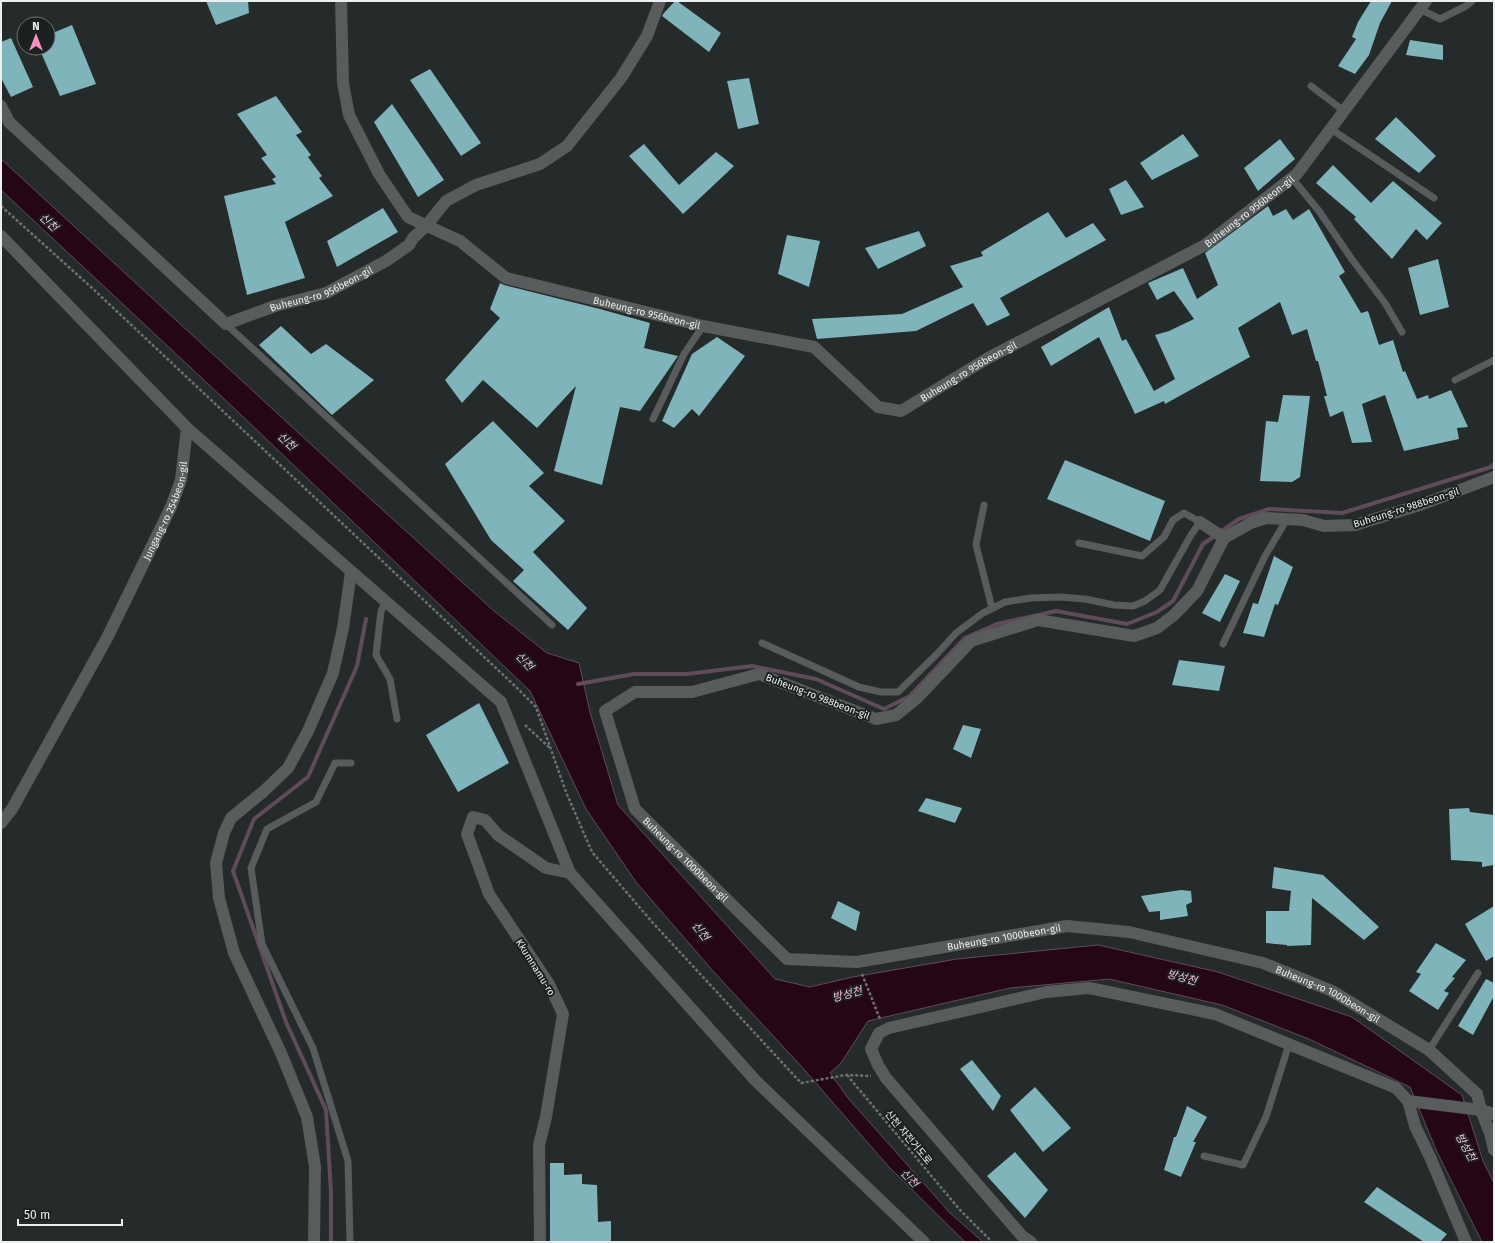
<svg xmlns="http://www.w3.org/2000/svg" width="1495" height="1243" font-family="'Fira Sans','Noto Sans KR',sans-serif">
<rect width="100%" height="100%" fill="#252a2b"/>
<path fill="#240615" stroke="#604c57" d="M 1,159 L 353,483 L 494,611 L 547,653 L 579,663 L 590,712 L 618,805 L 775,979 L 810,987 L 853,977 L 957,959 L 1098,945 L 1218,972 L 1352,1017 L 1462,1095 L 1483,1161 L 1494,1183 L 1494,1242 L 1482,1242 L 1437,1152 L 1410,1087 L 1309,1039 L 1222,1005 L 1109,979 L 1010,988 L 868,1021 L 841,1063 L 830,1073 L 848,1098 L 950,1213 L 983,1242 L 965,1242 L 889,1167 L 801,1066 L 712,970 L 636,882 L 586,809 L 530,691 L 238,412 L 1,190 Z"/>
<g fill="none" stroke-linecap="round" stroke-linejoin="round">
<path stroke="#604c57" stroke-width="4" d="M 578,684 L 634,674 L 687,674 L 752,666 L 816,679 L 884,709 L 910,696 L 965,638 L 997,624 L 1056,611 L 1127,624 L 1157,612 L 1173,601 L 1203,544 L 1239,519 L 1269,509 L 1342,513 L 1491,467 L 1494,464
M 331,1242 L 331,1193 L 326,1110 L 286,1022 L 233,871 L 254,819 L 308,777 L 357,666 L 366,619"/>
</g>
<path fill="#7eb4ba" d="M 206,1 L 248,1 L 249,13 L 216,25 Z
M 675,1 L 677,1 L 721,33 L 709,52 L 662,16 L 664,13 Z
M 1371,1 L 1392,1 L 1380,23 L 1369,55 L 1355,74 L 1338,66 L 1356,39 L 1352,37 L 1358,22 Z
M 72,25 L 96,84 L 60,96 L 39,48 L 48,48 L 48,35 Z
M 11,38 L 33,87 L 11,97 L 1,78 L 1,42 Z
M 1410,40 L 1443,45 L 1443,60 L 1406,55 Z
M 430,69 L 481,143 L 461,156 L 410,80 Z
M 749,78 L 759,124 L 738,129 L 727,81 Z
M 276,96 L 302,132 L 296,135 L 311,155 L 308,157 L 322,176 L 319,178 L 333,196 L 285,222 L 305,278 L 247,295 L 224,196 L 276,184 L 272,179 L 276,177 L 261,158 L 267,155 L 237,114 Z
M 392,104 L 444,180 L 418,197 L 374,122 Z
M 1396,117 L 1436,156 L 1419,173 L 1375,139 Z
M 1183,134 L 1199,156 L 1152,180 L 1140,163 Z
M 1280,139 L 1295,159 L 1258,191 L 1244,168 Z
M 644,144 L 679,185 L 716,152 L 734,166 L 683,214 L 629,156 Z
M 1333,165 L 1371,203 L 1393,181 L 1442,223 L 1427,240 L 1416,229 L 1392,259 L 1354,219 L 1356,217 L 1316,183 Z
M 1126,180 L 1144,207 L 1121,215 L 1109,189 Z
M 1268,206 L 1273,216 L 1286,209 L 1293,220 L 1309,209 L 1345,272 L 1339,276 L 1361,313 L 1368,311 L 1379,345 L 1393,340 L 1403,372 L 1405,371 L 1417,399 L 1428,395 L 1429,399 L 1451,390 L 1468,427 L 1457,428 L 1459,439 L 1404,451 L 1385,395 L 1362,404 L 1372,442 L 1352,443 L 1343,411 L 1330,417 L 1324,396 L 1327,396 L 1318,361 L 1316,361 L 1307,329 L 1292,335 L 1280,302 L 1238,328 L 1250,357 L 1165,404 L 1164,401 L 1135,414 L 1099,337 L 1051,366 L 1041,347 L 1109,307 L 1122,341 L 1126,339 L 1154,391 L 1175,379 L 1155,335 L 1169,331 L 1194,319 L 1174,291 L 1157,300 L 1148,283 L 1183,268 L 1197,299 L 1218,285 L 1205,253 Z
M 383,208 L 398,232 L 337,267 L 327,241 Z
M 1048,212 L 1066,238 L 1093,223 L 1106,240 L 1000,298 L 1010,315 L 987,326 L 973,303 L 916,331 L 817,339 L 812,319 L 902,314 L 963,287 L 950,266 L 983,256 L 981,252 Z
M 919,231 L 926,246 L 878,269 L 865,248 Z
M 787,235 L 820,241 L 809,287 L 778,274 Z
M 1438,259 L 1449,307 L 1420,315 L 1408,268 Z
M 500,283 L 504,285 L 600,309 L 650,323 L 644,348 L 678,356 L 640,411 L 620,407 L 602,485 L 554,471 L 576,386 L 537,428 L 483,380 L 462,403 L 445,380 L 500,318 L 490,309 Z
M 281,326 L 311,354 L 326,344 L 374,380 L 332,415 L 259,345 Z
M 717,337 L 745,356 L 699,416 L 692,409 L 674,428 L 662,421 L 692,354 Z
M 1283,395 L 1310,396 L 1300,477 L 1292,482 L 1260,481 L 1266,421 L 1278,422 Z
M 493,421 L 544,473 L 529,486 L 565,521 L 533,552 L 587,608 L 568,630 L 513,581 L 524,570 L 491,540 L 445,464 Z
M 1065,460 L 1165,501 L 1150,541 L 1047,499 Z
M 1274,556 L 1293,567 L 1278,605 L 1275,604 L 1264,637 L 1243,633 L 1253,603 L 1258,604 Z
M 1225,574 L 1240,581 L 1220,622 L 1202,613 Z
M 1179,660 L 1225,666 L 1219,691 L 1172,685 Z
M 479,703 L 509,763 L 458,792 L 426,735 Z
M 963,725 L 981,729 L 971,758 L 953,749 Z
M 926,798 L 962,808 L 955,823 L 918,811 Z
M 1469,808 L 1470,812 L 1494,815 L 1494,865 L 1482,867 L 1482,862 L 1451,860 L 1449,809 Z
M 1274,867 L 1323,875 L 1379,927 L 1364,940 L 1312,898 L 1311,945 L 1287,946 L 1287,945 L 1266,943 L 1266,911 L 1289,911 L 1291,891 L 1272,888 Z
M 1181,890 L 1191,891 L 1192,902 L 1186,905 L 1188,916 L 1160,920 L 1160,911 L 1149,912 L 1141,896 Z
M 838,901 L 860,912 L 856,931 L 831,918 Z
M 1494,906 L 1494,956 L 1486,961 L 1465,924 Z
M 1436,943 L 1466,960 L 1452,977 L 1455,978 L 1444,991 L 1449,993 L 1438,1010 L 1409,991 L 1421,974 L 1416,972 Z
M 1486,979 L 1494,983 L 1494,996 L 1473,1035 L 1458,1026 Z
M 972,1060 L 1001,1096 L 993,1111 L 960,1069 Z
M 1035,1087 L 1071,1128 L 1043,1152 L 1010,1110 Z
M 1187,1106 L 1207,1117 L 1193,1142 L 1196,1142 L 1181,1177 L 1164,1170 L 1174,1137 L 1176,1137 Z
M 1015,1152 L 1048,1190 L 1025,1218 L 987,1176 Z
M 550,1163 L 564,1163 L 564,1175 L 582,1174 L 582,1184 L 597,1185 L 598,1222 L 611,1221 L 611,1242 L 550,1242 Z
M 1377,1187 L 1447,1234 L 1440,1242 L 1424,1242 L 1364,1202 Z"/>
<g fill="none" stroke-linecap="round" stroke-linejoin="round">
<path stroke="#6d7171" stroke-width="2.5" stroke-dasharray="3 2" stroke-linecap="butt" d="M 1,206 L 91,287 L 515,686 L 536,707 L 566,792 L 592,852 L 653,923 L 801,1083 L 846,1075 L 871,1076
M 525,725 L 551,749
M 862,974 L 880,1019
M 847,1075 L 960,1210 L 992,1242"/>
<path stroke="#595c5c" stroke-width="7" d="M 1420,9 L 1440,19 L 1466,6 L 1472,1
M 1311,86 L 1344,111
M 1331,129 L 1434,198
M 1292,178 L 1319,211 L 1351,258 L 1385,303 L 1402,332
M 226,324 L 552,625
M 1455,380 L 1494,360
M 653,419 L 684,354 L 703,326
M 984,505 L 976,545 L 992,608
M 386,602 L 381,611 L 376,655 L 390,679 L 397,719
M 762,643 L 859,687 L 881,692 L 898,692 L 937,654 L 956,633 L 983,613 L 1005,602 L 1031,598 L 1060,597 L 1085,599 L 1114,605 L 1133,606 L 1145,601 L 1160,590 L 1191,535 L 1200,522 L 1184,513 L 1173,520 L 1164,537 L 1142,556 L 1079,543
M 1223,644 L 1265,556 L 1287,519
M 1429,1050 L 1478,973
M 1204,1156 L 1243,1165 L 1266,1117 L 1289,1044
M 350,1242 L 348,1161 L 313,1048 L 262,944 L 251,868 L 267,829 L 316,802 L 335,763 L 351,763"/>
<g stroke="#595c5c" stroke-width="12">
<path id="s1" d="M 341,1 L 343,83 L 349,115 L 379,174 L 408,217 L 460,241 L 506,278 L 703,326 L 814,347 L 878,407 L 901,411 L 988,358 L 1205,245 L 1297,174 L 1426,1"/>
<path id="s2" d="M 1,106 L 9,122 L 226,324 L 275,306 L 326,293 L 386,261 L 409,245 L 413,238 L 426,226 L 446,201 L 476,185 L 540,164 L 567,146 L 621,78 L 647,36 L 660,1"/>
<path d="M 1,236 L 187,428 L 501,702 L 570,873 L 755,1080 L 924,1242"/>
<path id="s3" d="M 1494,477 L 1423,504 L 1355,525 L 1324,526 L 1303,520 L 1266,518 L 1251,523 L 1224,538 L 1197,591 L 1174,615 L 1157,628 L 1134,636 L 1038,620 L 971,641 L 917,698 L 896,715 L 876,719 L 759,674 L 692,692 L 635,692 L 605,711 L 635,809 L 787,959 L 857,962 L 1067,926 L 1129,932 L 1263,963 L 1332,991 L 1429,1050 L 1477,1094 L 1481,1110 L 1490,1133 L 1494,1150"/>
<path d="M 1200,522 L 1224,538"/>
<path id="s4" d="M 1,823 L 12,809 L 107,638 L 171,507 L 181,480 L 187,428"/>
<path d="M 1408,1101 L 1415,1126 L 1430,1157 L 1466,1242"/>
<path d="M 314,1242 L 315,1167 L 307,1117 L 281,1053 L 234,953 L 219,898 L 216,863 L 224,833 L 231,818 L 264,791 L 288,768 L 308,731 L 333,673 L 343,628 L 351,572"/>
<path d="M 540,1242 L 539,1145 L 546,1117 L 563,1014 L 549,984 L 489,894 L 467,834 L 473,817 L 485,820 L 498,835 L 546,868 L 570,873"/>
<path d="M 1031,1242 L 1022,1236 L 886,1078 L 878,1065 L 871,1049 L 879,1033 L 889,1028 L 1046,992 L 1089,988 L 1215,1014 L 1396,1088 L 1408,1101 L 1481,1110 L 1494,1114"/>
</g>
</g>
<g text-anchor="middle" stroke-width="4" stroke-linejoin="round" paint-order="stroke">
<g font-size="10" fill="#edf0f0" stroke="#1b2121">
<text dy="4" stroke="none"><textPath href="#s1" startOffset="1178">Buheung-ro 956beon-gil</textPath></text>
<text dy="4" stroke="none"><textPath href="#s2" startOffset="416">Buheung-ro 956beon-gil</textPath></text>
<text dy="4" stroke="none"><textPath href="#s1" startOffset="494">Buheung-ro 956beon-gil</textPath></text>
<text dy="4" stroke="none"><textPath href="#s1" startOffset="854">Buheung-ro 956beon-gil</textPath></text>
<text transform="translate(1406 507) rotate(-18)" y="4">Buheung-ro 988beon-gil</text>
<text dy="4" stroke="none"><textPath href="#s4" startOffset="354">Jungang-ro 254beon-gil</textPath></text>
<text transform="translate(818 696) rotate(21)" y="4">Buheung-ro 988beon-gil</text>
<text dy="4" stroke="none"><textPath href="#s3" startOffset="1177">Buheung-ro 1000beon-gil</textPath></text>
<text dy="4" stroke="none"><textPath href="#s3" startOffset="1538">Buheung-ro 1000beon-gil</textPath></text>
<text transform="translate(536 967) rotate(58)" y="4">Kkumnamu-ro</text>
<text dy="4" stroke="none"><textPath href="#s3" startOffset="1874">Buheung-ro 1000beon-gil</textPath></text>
<text transform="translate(909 1137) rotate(50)" y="4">신천 자전거도로</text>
</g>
<g font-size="11" font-style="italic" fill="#f7c0d7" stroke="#1b2121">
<text transform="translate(49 222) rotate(43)" y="4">신천</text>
<text transform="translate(287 441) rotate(43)" y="4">신천</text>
<text transform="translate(525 661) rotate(46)" y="4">신천</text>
<text transform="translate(701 931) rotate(52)" y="4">신천</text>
<text transform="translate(1182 977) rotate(15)" y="4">방성천</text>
<text transform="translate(847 994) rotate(-15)" y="4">방성천</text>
<text transform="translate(1466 1147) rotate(61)" y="4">방성천</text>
<text transform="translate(910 1178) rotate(46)" y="4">신천</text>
</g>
</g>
<rect width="1495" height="1243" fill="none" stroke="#edf0f0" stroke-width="4"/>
<g transform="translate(36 36)"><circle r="19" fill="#1b2121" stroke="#6f7474"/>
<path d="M0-3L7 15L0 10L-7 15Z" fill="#fc8fc1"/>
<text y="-6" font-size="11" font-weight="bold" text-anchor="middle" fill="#edf0f0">N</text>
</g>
<path d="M18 1219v6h104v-6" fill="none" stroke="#edf0f0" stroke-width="2"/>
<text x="24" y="1219" font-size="12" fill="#edf0f0" stroke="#1b2121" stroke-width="3" paint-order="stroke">50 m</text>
</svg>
